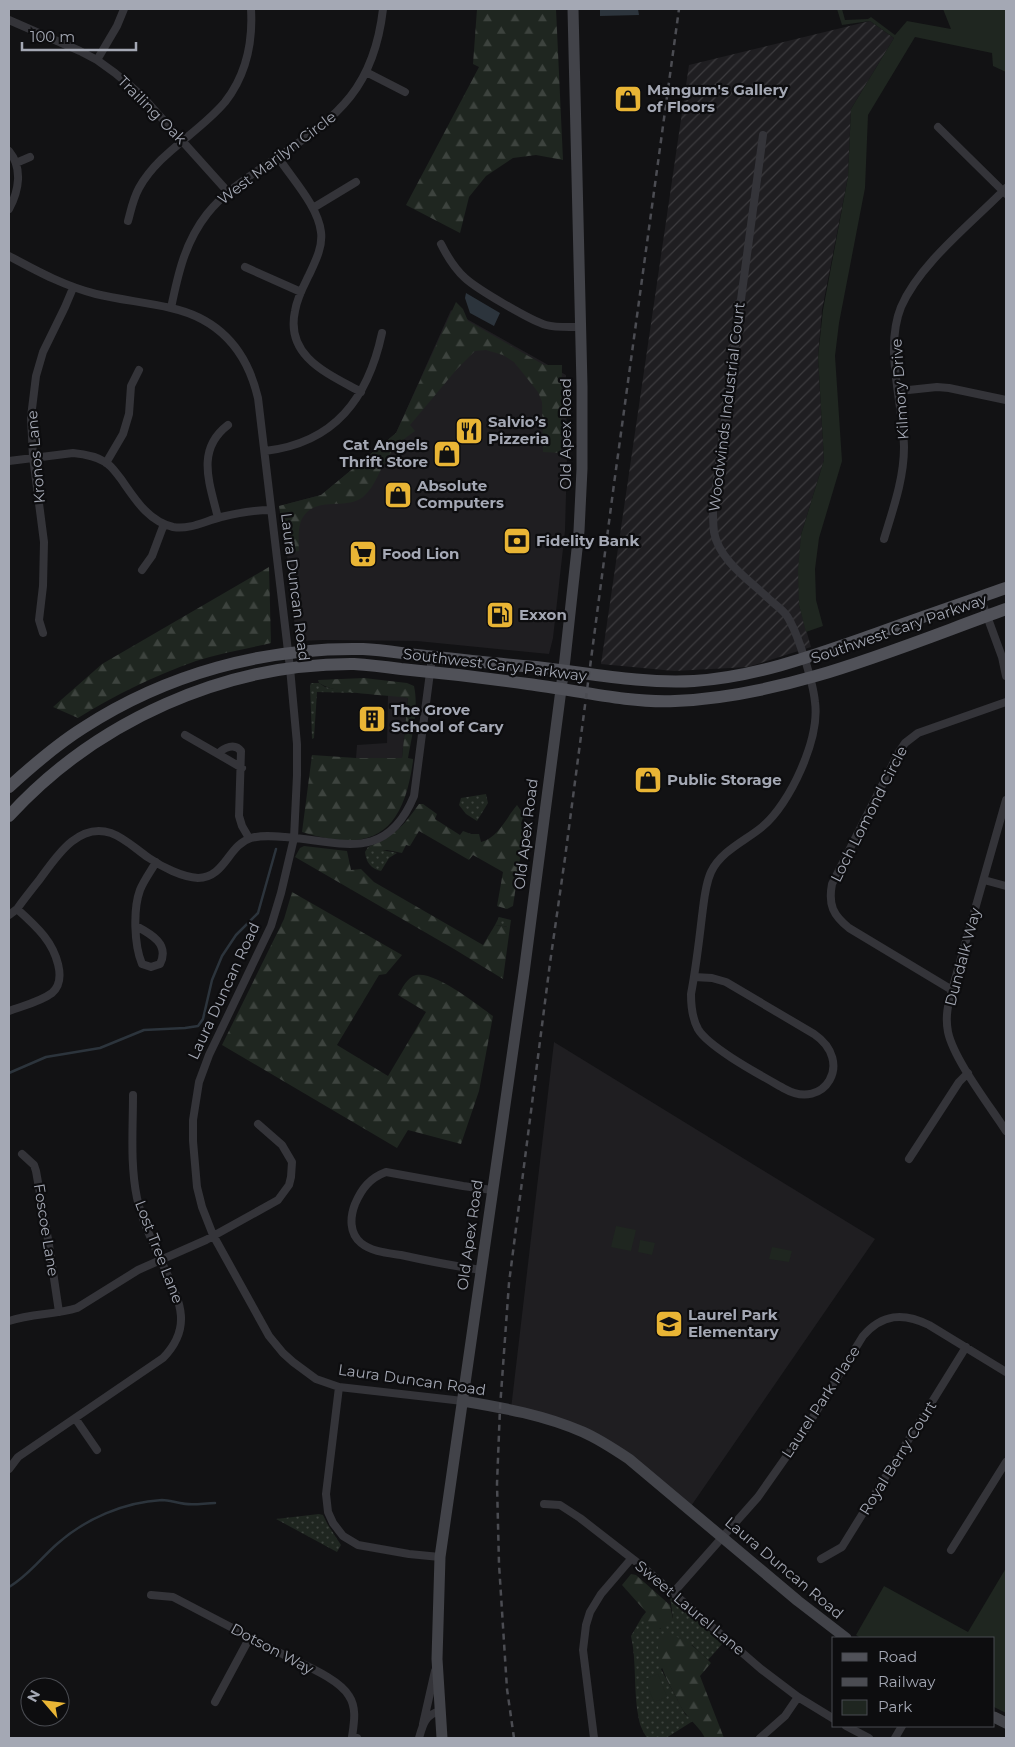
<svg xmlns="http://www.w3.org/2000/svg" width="1015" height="1747" font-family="Montserrat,sans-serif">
<defs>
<pattern id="industrial-furrows" width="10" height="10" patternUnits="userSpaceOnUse" patternTransform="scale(1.25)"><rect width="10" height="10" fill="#1f1e21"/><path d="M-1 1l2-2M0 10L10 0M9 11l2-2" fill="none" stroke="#3d3c3f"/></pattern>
<pattern id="grass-dots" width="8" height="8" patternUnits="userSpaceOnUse" patternTransform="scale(1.25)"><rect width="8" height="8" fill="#1f2620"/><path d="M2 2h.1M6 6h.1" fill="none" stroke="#3d433e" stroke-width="1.8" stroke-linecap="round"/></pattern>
<pattern id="forest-firs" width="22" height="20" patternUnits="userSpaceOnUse" patternTransform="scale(1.25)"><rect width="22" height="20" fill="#1f2620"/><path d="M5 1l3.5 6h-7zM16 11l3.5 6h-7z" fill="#3d433e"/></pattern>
</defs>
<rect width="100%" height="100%" fill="#121214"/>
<path fill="#1f1e21" d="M 451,310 L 566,375 L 567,458 L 565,531 L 553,638 L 549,654 L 417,641 L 324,640 L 299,641 L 296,638 L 286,546 L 279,506 L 321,495 L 396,433 Z
M 388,694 L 408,698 L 402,758 L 356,758 L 357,745 L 387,743 Z
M 554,1042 L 875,1239 L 689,1509 L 609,1446 L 511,1409 Z"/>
<path fill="url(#industrial-furrows)" d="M 870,21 L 894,38 L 851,109 L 848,177 L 822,310 L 818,357 L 824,460 L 801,535 L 799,605 L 811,647 L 748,667 L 674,671 L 601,664 L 689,65 Z"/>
<path fill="url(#grass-dots)" d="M 311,683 L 319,683 L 325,687 L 357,693 L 317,692 L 314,738 L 312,739 L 310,686 Z
M 486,794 L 488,803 L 477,821 L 466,814 L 459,805 L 461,798 Z
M 368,847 C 378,852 387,850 397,853 L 389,858 L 381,871 C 371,869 366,862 365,852 Z
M 499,917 L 511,920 L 510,927 L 495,925 Z
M 319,1514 L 323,1515 L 328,1525 L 341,1545 L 337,1552 L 276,1519 Z
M 670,1597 L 723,1643 L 708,1660 L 692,1645 L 661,1669 L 685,1714 L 693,1721 L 666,1738 L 647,1738 C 644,1733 640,1726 639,1720 C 633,1693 637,1662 631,1636 L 642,1617 L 660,1629 L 673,1618 Z"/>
<path fill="url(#forest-firs)" d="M 477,9 L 556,9 L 563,160 L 536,155 L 513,158 L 486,176 L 469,197 L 460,233 L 406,205 L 479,67 L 473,64 Z
M 456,302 L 463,309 L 468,321 L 544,365 L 562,365 L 561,453 L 543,452 L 542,402 L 538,392 L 514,362 L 503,355 L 486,350 L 475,351 L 457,369 L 410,425 L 415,431 C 405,438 396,445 389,455 C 380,468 376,486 363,497 C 345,511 318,495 303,517 C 297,527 299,541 299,551 L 287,553 L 279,506 L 321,495 L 396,433 Z
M 269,567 L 271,643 C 246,649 220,653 196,661 C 154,676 115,695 78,718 L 53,707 L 102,664 Z
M 364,678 L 407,683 L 414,686 C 419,709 412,735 408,758 L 413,759 L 413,761 C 403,834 372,854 302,832 L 312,755 L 356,758 L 402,758 L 408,698 C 385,694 337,695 319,683 L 318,680 Z
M 419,804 L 423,804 L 437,814 L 435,819 L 460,835 L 463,831 L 471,834 L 479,834 L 481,842 C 498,838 506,818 517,805 L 524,815 L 521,823 L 523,838 L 513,906 L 507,909 L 497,906 L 503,872 L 473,855 L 469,860 L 419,831 L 410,846 L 406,845 L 402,853 L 387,850 L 377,852 L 368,847 C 395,835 402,828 419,804 Z
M 304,846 L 347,851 L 351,870 L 361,869 L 374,882 L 483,945 L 495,925 L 510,927 L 503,979 L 454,949 L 295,857 L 300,848 Z
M 292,892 L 402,955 L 386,974 L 379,975 L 337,1045 L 388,1076 L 426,1012 L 398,995 C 402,989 407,977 416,975 C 435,971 478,1005 493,1016 L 479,1091 L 461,1144 L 408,1130 L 397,1148 L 222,1045 L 284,919 Z
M 631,1574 L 636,1575 L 670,1605 L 673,1619 C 668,1625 662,1629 654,1630 L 649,1623 L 642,1617 L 646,1612 L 622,1585 Z
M 669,1634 C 687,1639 698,1650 711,1663 L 700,1676 L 724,1738 L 705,1738 C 700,1728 693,1723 686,1714 C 682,1710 679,1703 676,1697 C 667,1680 657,1663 658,1643 Z"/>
<path fill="#1f2620" d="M 837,9 L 842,9 L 845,20 L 868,19 L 871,17 L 895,35 L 907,21 L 951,29 L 943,9 L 1006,9 L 1006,72 L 993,66 L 992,53 L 915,37 L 868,115 L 865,188 L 839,323 L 835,356 L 842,461 L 819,538 L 815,569 L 816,600 L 823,626 L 806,632 L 799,605 L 798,570 L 801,535 L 824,460 L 818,357 L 823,310 L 848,177 L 851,109 L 894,38 L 870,21 L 842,25 Z
M 616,1226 L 636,1230 L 631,1251 L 611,1247 Z
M 640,1240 L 655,1243 L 652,1255 L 638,1252 Z
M 772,1247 L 792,1251 L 789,1262 L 769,1259 Z
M 1006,1568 L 1006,1713 L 994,1707 L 994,1638 L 861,1638 L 856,1635 L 884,1586 L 968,1632 Z
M 658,1674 L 667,1697 L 654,1702 L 645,1679 Z"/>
<path fill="#2c343c" d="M 600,9 L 638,9 L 639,15 L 600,16 Z
M 466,293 L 500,313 L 494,326 L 470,313 L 465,298 Z"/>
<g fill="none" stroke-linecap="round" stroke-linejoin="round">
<path stroke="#2c343c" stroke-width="2.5" d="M 9,1073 L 46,1057 L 100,1048 L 144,1030 L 185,1028 L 198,1026 L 203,1019 L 212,980 L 222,956 L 236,935 L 258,913 L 276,849
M 9,1587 C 28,1576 41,1558 57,1544 C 85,1519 124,1502 162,1500 C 168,1500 174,1502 180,1503 C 191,1506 204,1503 215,1503"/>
<path stroke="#343439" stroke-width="8" d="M 9,20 L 80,51 L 97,60 L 115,73 L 140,94 L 228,192
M 97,60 L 117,26 L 124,9
M 366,72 L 405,92
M 938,127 L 1006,194
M 9,151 C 23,168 19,191 9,209
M 278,157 C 292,179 318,206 321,232 C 323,247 315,262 309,275 C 303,287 297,298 295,311 C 285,357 329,374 361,392
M 16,163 L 30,157
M 313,208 L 356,182
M 128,221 C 131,210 133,199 139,188 C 159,152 199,133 225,102 C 246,75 253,43 251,9
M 441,244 C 447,256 455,269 465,278 C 477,289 531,321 546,325 C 557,328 569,327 581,327
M 9,256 C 37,271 64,286 96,294 C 120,300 146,302 171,308 C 220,319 247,351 258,398 L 290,668 L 297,744 L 297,775 L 294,838 L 281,893 L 271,926 L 209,1055 L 199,1082 L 193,1120 L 193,1141 L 197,1187 L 202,1207 L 213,1235 L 269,1336 L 283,1353 L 293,1362 L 316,1379 L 339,1387 L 463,1401
M 245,267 L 301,292
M 171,308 C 178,274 185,242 207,214 C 227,189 253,174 278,157 C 340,115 374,87 383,9
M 899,391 L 937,387 L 949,388 L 1006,400
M 265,451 C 335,443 368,398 382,333
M 9,461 L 73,453 C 83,454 96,456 105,462 C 112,466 116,473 121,479 C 135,499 148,521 173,527 C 190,530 205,521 221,517 C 238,513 253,510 270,510
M 106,463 L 123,434 L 129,414 L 131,386 L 139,370
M 218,518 C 210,484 195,450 228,425
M 884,539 C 893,509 904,479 904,447 C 903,403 884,349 901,307 C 920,263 972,223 1006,188
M 142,570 L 152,556 L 164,524
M 980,597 L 1002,657 L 1006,676
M 43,633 L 39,620 L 43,586 L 44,542 L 33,457 L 31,417 L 36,376 L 43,352 L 65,307 L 73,288
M 185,735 L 218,754 C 224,747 235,743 241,751 L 239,816 L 242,826 L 249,838
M 218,754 L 242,768
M 1006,800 L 952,990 C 948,1004 945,1017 948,1032 C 954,1060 990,1106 1006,1131
M 984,880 L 1006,886
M 9,915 L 17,909 C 24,899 32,889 40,879 C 56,857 78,822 111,833 C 125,838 137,850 149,858 C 162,867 182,877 198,878 C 225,878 228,845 251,838 C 262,835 273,836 285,837 C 340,841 386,864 414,796 L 432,657
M 136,926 C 151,934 170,944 160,964 L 151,967 L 142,964 C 134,945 133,909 140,890 C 144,880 151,871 156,862
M 694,977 L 712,978 L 726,982 L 814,1034 C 855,1062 824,1111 785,1089 C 764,1077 709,1048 698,1029 C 692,1018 691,1007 691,994 C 696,968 699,942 702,916 C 704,901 705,885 711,872 C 721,851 745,841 762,827 C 790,804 820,739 815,702 C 813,682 798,633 787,616 C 782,609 774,604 768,598 C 748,579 719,560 714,532 C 713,524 713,516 713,509 L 763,135
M 952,990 L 849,928 C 833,915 828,905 832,884 L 899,752 L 905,743 L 918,733 L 1006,702
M 9,1011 C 22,1006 40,1002 52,993 C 68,979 55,950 44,936 C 36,926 26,917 17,909
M 22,1154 L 34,1165 L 36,1171 L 49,1245 L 59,1312
M 909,1159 L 959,1082 L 968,1073
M 481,1270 C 454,1266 428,1261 401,1255 C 388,1253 372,1252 361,1243 C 349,1233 350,1217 355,1204 C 362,1188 370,1178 386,1172 L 463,1186 L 492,1190
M 9,1321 C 31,1313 55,1315 77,1308 L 138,1270 L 206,1240 L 278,1200 L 289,1185 L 291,1177 L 292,1162 L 282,1145 L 258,1124
M 339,1387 L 326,1494 L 328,1512 L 333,1523 L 343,1536 L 358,1545 L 409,1554 L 440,1557
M 75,1418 L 97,1450
M 9,1469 L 18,1457 L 163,1358 C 194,1326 179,1300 163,1265 C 153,1243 142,1221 137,1198 C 130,1164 133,1129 133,1095
M 544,1504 L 560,1505 L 580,1518 L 643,1567 L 761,1669 L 798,1697 L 834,1719
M 951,1550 L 1006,1462
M 821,1559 L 842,1547 L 966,1347
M 673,1593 L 758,1497 L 803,1433 L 863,1336 C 882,1314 903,1312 929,1325 L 1006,1372
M 151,1595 L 173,1597 C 212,1617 250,1637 288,1657 C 306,1666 339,1679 349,1696 C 357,1708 354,1723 352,1737 L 357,1738
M 215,1702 L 250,1637
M 423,1724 L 435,1671
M 846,1726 L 869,1738
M 419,1738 C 423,1724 425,1715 440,1711
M 594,1738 L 583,1650 L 586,1625 L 590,1612 L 601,1594 L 631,1559
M 760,1738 L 785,1716 L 798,1697
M 895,1738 L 902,1726"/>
<path stroke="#424349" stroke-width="11" d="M 463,1401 C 504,1408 544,1415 583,1432 C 599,1439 614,1449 629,1459 L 798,1601 L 846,1638
M 994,1717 L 1006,1723
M 442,1738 L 437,1659 L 440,1557 L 524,973 L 565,659 L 579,531 L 582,469 L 582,386 L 573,9"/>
<path stroke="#505158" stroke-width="12" d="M 9,787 C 32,766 56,745 83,728 C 166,674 265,647 363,649 C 384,650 406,654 426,656 C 463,660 500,664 536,667 C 589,673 641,684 694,681 C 754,677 810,657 867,637 C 913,620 960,604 1006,588
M 9,816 C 96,721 225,663 354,664 C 369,665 386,667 401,669 C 444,673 486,678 528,684 C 577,690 626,703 675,701 C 790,696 900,647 1006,609"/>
<path stroke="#4b4c52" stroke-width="2.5" stroke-dasharray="6 5" stroke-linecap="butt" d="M 514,1738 L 507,1689 L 499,1564 L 497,1484 L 500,1408 L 509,1283 L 550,963 L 565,858 L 614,484 L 679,9"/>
</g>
<defs>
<g id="shop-square" transform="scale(1.4375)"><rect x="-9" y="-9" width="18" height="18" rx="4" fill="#e9b535" stroke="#0d0d0f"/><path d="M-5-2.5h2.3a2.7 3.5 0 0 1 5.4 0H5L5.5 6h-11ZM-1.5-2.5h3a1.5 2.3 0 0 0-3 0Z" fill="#111"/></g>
<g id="restaurant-square" transform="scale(1.4375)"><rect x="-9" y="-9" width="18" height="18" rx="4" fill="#e9b535" stroke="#0d0d0f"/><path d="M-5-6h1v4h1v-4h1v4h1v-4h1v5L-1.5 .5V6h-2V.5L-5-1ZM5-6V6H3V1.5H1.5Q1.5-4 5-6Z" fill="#111"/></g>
<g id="bank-square" transform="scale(1.4375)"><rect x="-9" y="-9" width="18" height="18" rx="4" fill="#e9b535" stroke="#0d0d0f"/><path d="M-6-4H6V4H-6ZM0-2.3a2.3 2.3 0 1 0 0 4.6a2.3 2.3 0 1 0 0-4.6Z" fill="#111"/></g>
<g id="supermarket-square" transform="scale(1.4375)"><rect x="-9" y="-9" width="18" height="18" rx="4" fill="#e9b535" stroke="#0d0d0f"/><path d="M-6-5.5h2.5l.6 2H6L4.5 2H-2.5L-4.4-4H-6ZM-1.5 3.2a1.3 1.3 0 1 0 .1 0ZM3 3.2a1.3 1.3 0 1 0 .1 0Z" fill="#111"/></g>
<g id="fuel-square" transform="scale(1.4375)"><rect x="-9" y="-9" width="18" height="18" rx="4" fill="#e9b535" stroke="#0d0d0f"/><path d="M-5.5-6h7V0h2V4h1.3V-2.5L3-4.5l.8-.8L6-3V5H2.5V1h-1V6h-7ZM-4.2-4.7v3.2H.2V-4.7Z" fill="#111"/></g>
<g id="building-square" transform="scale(1.4375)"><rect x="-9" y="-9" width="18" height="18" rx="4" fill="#e9b535" stroke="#0d0d0f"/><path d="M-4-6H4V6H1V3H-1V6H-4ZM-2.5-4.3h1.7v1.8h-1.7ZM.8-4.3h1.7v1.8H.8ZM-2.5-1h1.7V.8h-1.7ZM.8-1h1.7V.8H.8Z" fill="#111"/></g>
<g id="school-square" transform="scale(1.4375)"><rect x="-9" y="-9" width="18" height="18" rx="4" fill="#e9b535" stroke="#0d0d0f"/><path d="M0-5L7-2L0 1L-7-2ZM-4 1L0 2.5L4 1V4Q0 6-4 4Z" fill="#111"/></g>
</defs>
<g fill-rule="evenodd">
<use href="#shop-square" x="628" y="99"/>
<use href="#restaurant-square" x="469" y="431"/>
<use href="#shop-square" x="447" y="454"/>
<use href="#shop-square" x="398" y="495"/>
<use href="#bank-square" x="517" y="541"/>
<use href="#supermarket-square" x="363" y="554"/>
<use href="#fuel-square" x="500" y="615"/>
<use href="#building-square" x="372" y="719"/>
<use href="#shop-square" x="648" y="780"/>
<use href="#school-square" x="669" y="1324"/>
</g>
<g text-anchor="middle" stroke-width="4.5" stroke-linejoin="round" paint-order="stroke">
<g font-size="15" font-weight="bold" fill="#a4a8b4" stroke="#0d0d0f" text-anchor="start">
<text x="647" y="95">Mangum's Gallery<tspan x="647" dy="17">of Floors</tspan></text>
<text x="488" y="427">Salvio’s<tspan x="488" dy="17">Pizzeria</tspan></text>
<text x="428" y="450" text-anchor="end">Cat Angels<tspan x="428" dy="17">Thrift Store</tspan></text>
<text x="417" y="491">Absolute<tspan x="417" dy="17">Computers</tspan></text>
<text x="536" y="546">Fidelity Bank</text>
<text x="382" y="559">Food Lion</text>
<text x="519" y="620">Exxon</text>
<text x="391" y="715">The Grove<tspan x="391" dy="17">School of Cary</tspan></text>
<text x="667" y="785">Public Storage</text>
<text x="688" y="1320">Laurel Park<tspan x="688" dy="17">Elementary</tspan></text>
</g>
<g font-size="15" fill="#a4a8b4" stroke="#0d0d0f">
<text transform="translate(152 110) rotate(45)" y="5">Trailing Oak</text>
<text transform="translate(277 158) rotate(-37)" y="5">West Marilyn Circle</text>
<text transform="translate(900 389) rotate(-94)" y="5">Kilmory Drive</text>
<text transform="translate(727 407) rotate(-83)" y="5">Woodwinds Industrial Court</text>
<text transform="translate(566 434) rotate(-90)" y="5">Old Apex Road</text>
<text transform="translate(36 457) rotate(-95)" y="5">Kronos Lane</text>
<text transform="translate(295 587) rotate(83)" y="5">Laura Duncan Road</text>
<text transform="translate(899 629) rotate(-19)" y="5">Southwest Cary Parkway</text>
<text transform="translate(495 665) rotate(7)" y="5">Southwest Cary Parkway</text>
<text transform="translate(869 814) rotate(-63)" y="5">Loch Lomond Circle</text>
<text transform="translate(526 834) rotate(-83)" y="5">Old Apex Road</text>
<text transform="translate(963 957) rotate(-75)" y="5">Dundalk Way</text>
<text transform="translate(224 991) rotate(-65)" y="5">Laura Duncan Road</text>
<text transform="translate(46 1230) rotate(81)" y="5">Foscoe Lane</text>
<text transform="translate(470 1235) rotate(-82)" y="5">Old Apex Road</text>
<text transform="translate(159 1252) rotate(69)" y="5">Lost Tree Lane</text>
<text transform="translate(412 1380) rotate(8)" y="5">Laura Duncan Road</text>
<text transform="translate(821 1402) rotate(-57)" y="5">Laurel Park Place</text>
<text transform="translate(898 1458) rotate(-58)" y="5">Royal Berry Court</text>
<text transform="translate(784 1568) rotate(40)" y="5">Laura Duncan Road</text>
<text transform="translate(690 1608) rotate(40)" y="5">Sweet Laurel Lane</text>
<text transform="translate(272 1649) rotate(28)" y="5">Dotson Way</text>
</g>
</g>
<rect width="1015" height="1747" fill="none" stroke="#a4a8b4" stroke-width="20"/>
<rect x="832" y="1637" width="162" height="90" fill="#0d0d0f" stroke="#494b51"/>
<rect x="842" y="1653" width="25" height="8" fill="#505158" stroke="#494b51"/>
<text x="878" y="1662" font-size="15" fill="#a4a8b4">Road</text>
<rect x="842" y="1678" width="25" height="8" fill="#4b4c52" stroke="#494b51"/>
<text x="878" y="1687" font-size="15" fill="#a4a8b4">Railway</text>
<rect x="842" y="1700" width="25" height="15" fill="#1f2620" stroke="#494b51"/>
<text x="878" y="1712" font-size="15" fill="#a4a8b4">Park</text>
<g transform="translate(45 1702) rotate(298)"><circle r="24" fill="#0d0d0f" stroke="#494b51"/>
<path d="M0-4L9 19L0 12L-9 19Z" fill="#e9b535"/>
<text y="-8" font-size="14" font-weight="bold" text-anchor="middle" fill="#a4a8b4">N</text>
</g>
<path d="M22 42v8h114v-8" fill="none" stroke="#a4a8b4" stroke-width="2.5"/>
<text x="30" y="42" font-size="15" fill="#a4a8b4" stroke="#0d0d0f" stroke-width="4" paint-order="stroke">100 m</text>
</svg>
